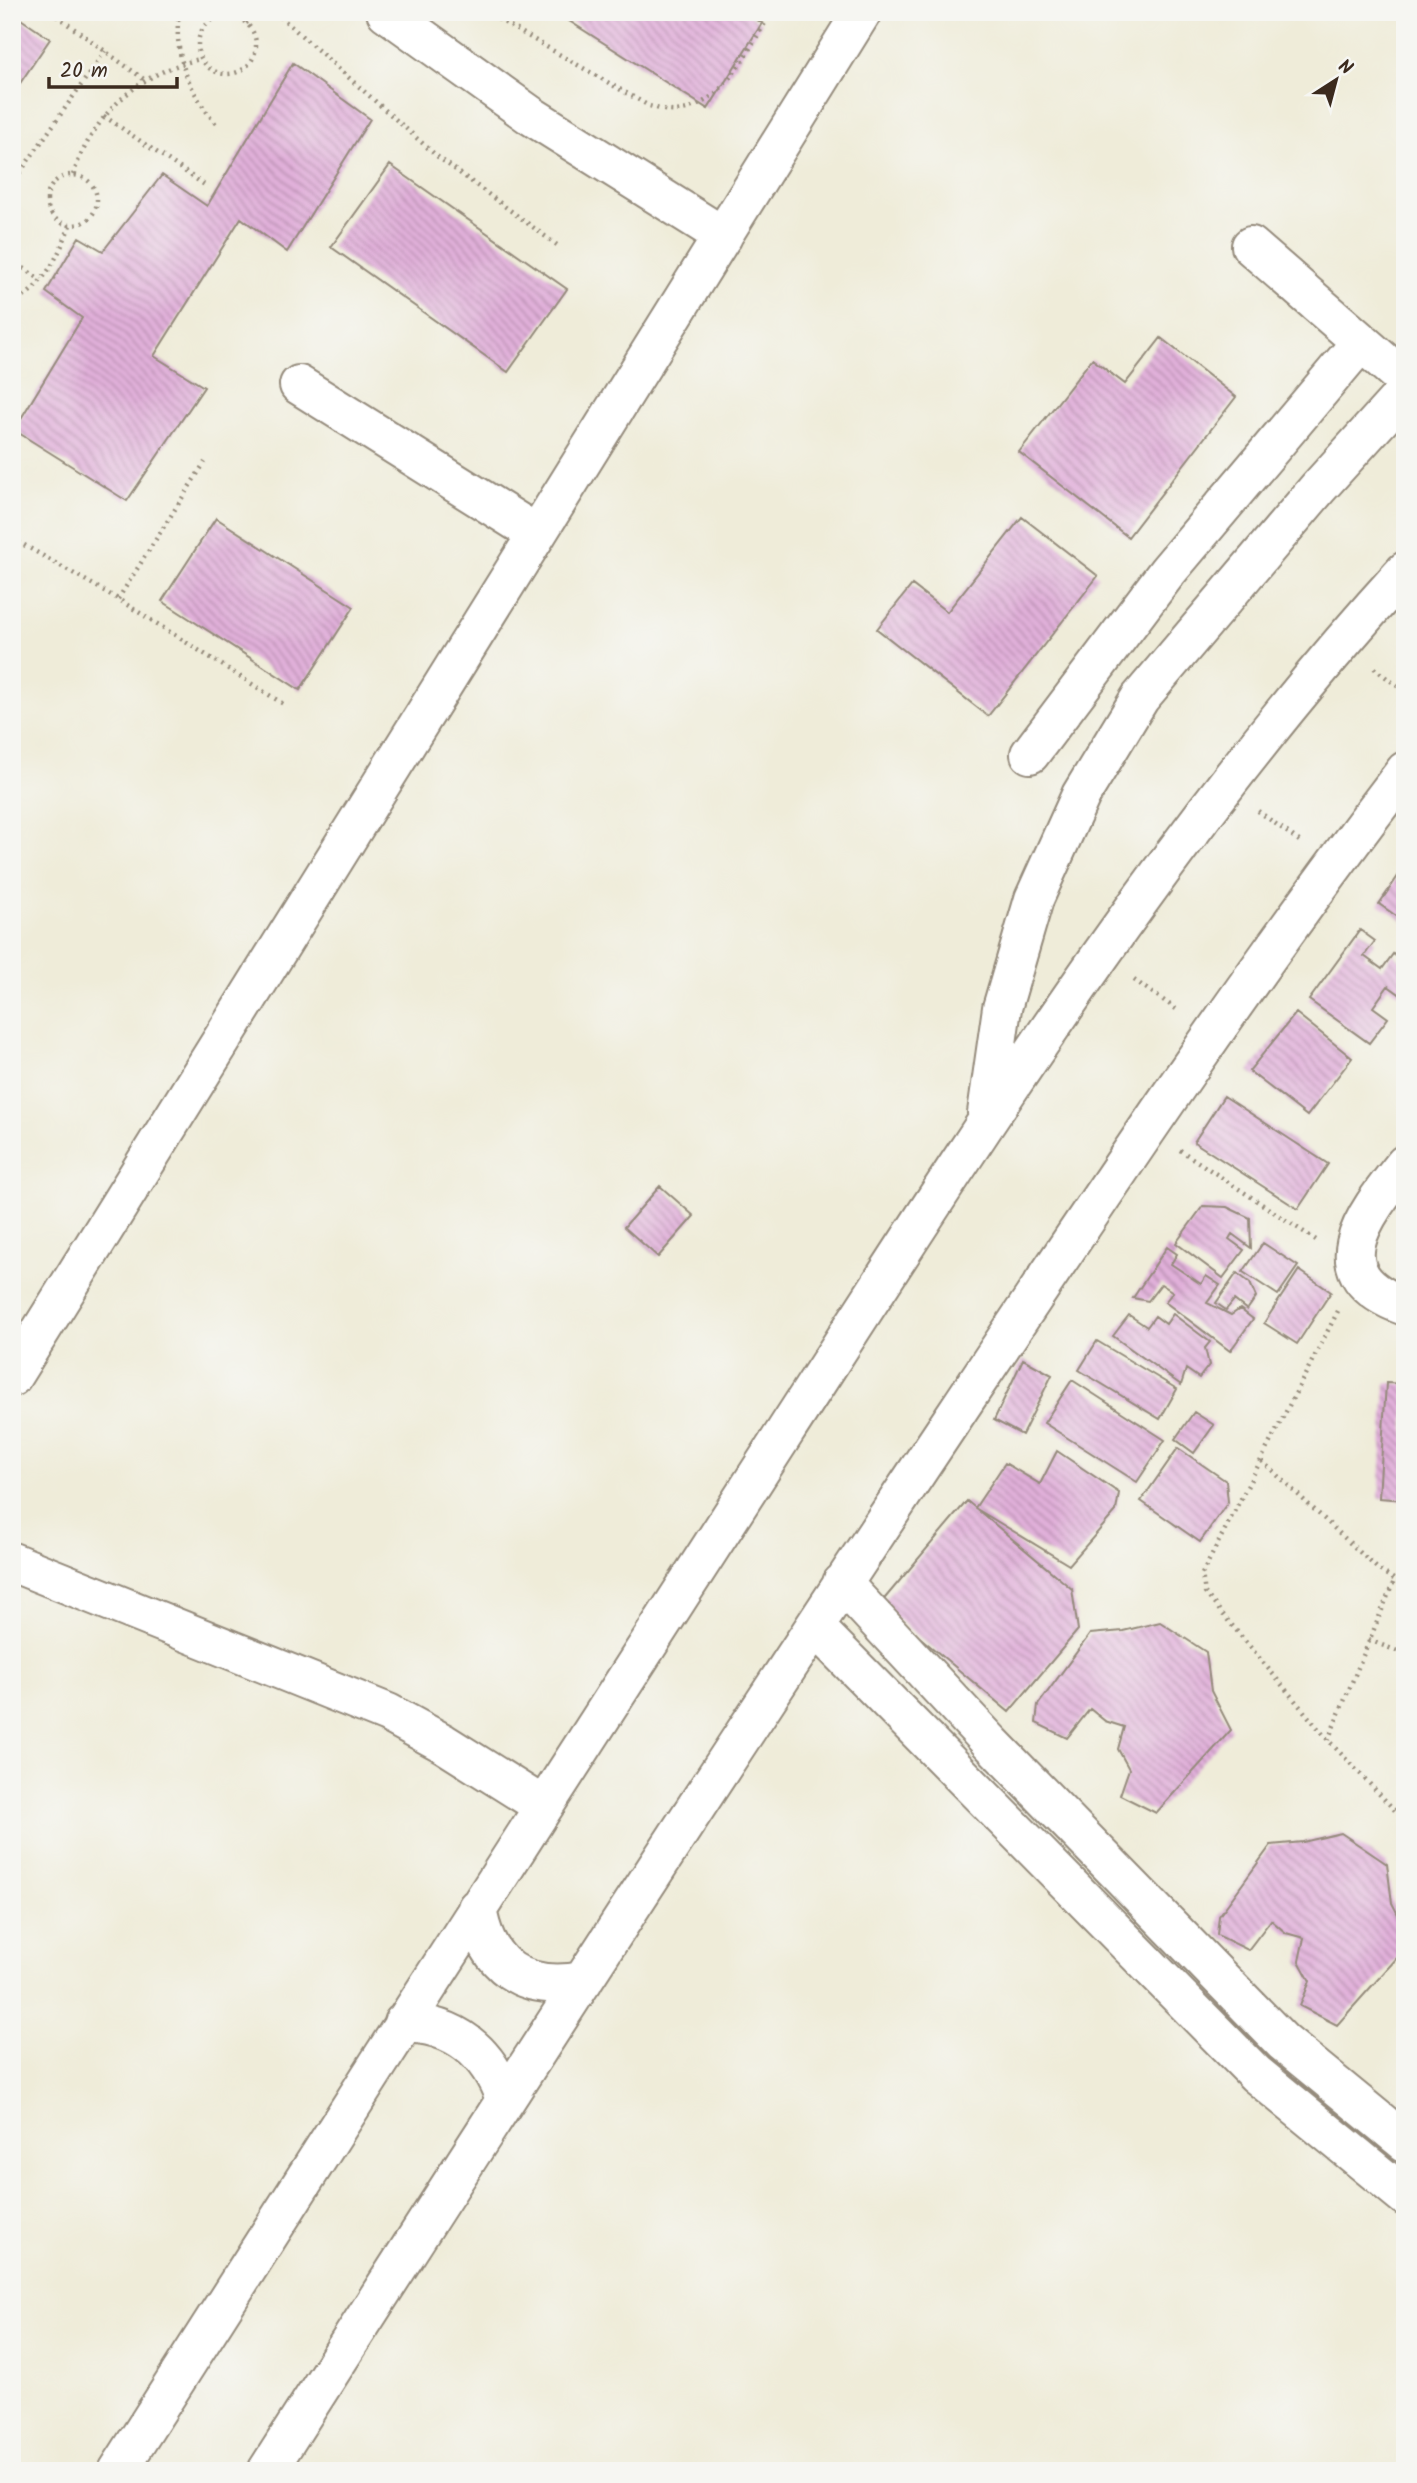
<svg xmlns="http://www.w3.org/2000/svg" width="1417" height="2483" font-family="Kalam,sans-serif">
<defs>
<pattern id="building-back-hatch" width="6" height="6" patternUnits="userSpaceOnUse" patternTransform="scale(1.75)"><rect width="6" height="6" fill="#e1b0da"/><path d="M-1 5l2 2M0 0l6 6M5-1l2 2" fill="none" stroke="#b88fb0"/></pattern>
</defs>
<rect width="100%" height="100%" fill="#f6f6f2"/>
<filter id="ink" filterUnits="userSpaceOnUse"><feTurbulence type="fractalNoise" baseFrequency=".0143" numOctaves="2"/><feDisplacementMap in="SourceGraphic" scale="14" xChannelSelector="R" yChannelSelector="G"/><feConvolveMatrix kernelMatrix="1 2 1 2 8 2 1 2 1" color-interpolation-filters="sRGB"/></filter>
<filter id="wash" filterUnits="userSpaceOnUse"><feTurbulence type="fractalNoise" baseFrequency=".00686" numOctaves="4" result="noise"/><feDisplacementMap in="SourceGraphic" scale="28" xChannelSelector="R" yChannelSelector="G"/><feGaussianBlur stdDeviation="1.57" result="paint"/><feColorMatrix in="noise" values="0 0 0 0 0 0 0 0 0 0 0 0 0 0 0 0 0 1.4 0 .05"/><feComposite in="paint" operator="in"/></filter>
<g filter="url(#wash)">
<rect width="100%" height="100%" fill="#efecd9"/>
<g id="blocks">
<path fill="url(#building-back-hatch)" d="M 555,12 L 744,12 L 762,23 L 708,109 Z
M 12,13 L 50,39 L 12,95 Z
M 293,63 L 370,119 L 287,252 L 241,218 L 154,356 L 204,387 L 127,501 L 14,430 L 82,318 L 46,292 L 79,237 L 103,251 L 162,175 L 207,206 Z
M 390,165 L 567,289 L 508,372 L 331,247 Z
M 1161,338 L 1236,397 L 1128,537 L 1019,452 L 1092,359 L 1125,384 Z
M 1022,517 L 1098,576 L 988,716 L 877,629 L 912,585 L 947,612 Z
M 216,518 L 354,607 L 300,690 L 162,601 Z
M 1405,866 L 1405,922 L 1379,904 Z
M 1360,930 L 1375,941 L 1364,956 L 1382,969 L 1393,954 L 1405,963 L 1405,998 L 1388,986 L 1373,1007 L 1388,1018 L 1369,1043 L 1309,1000 Z
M 1296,1013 L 1352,1058 L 1307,1116 L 1249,1071 Z
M 1224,1096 L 1328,1164 L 1298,1209 L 1194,1142 Z
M 660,1186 L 694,1216 L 658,1257 L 624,1227 Z
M 1203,1206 L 1227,1207 L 1250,1218 L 1251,1248 L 1232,1234 L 1229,1239 L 1244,1250 L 1223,1278 L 1176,1243 Z
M 1263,1243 L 1298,1266 L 1278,1295 L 1243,1272 Z
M 1167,1247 L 1177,1254 L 1171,1264 L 1201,1284 L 1206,1276 L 1220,1285 L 1207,1303 L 1231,1315 L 1240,1309 L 1253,1319 L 1230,1351 L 1165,1302 L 1173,1292 L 1161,1284 L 1148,1301 L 1133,1298 Z
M 1299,1270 L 1331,1292 L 1297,1344 L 1264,1323 Z
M 1237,1273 L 1250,1283 L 1256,1297 L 1247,1310 L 1234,1300 L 1226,1310 L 1216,1303 Z
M 1173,1314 L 1210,1342 L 1205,1348 L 1209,1365 L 1199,1378 L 1186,1369 L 1181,1385 L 1113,1336 L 1129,1315 L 1147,1327 L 1155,1316 L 1166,1324 Z
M 1097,1341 L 1177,1389 L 1160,1419 L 1079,1370 Z
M 1023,1359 L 1052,1375 L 1022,1435 L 994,1420 Z
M 1072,1380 L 1165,1440 L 1137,1482 L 1044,1423 Z
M 1386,1383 L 1405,1384 L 1405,1500 L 1379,1498 Z
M 1194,1412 L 1214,1425 L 1194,1453 L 1175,1439 Z
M 1178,1448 L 1226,1481 L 1228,1502 L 1200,1542 L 1141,1501 Z
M 1057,1451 L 1119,1493 L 1116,1511 L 1069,1565 L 975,1508 L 1005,1463 L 1040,1484 Z
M 967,1501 L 1072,1589 L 1078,1630 L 1009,1712 L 880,1604 Z
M 1160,1622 L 1206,1652 L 1211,1691 L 1231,1730 L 1156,1813 L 1120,1795 L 1129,1769 L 1118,1749 L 1124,1727 L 1105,1721 L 1090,1709 L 1067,1738 L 1036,1723 L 1038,1705 L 1090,1634 L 1123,1631 Z
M 1341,1833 L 1387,1864 L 1392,1903 L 1405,1928 L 1405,1949 L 1337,2025 L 1300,2006 L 1310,1981 L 1299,1961 L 1304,1938 L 1286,1933 L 1271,1920 L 1248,1950 L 1217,1935 L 1219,1916 L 1271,1845 L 1303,1842 Z"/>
</g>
</g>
<g filter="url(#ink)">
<use href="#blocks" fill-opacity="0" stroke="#958b7c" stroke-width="2"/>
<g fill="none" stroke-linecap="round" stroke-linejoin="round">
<g stroke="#958b7c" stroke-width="42">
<path id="minor" d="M 386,12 L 530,115 L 723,236
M 1251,246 L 1405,380
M 299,385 L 537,534
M 1030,754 L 1168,571 L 1361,342
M 987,1113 L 1002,1008 L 1034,899 L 1081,795 L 1140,698 L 1318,488 L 1405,392
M 1405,1164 C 1367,1212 1314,1274 1405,1306
M 12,1377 L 862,12
M 12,1562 L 388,1713 L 443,1743 L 543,1806
M 842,1583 L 991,1743 L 1283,2042 L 1405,2142
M 815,1627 L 1256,2074 L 1405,2196
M 477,1908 C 486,1967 524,1992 583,1981
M 403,2023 C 455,2024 488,2051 505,2099
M 118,2471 C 339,2124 562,1777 785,1432 C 977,1135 1166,833 1405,571
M 267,2471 C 494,2116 723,1762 957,1412 C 1102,1195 1246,978 1405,771"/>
</g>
<path stroke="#958b7c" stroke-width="4.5" stroke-dasharray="2 5" stroke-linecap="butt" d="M 51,12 L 145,80
M 179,12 C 173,56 189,90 216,124
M 275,12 L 438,157 L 557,245
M 486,12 L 649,106 C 657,108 668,112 676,111 C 724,106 746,52 769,17
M198 45a29 29 0 1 1 58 0a29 29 0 1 1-58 0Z
M 498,20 L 503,12
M 246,23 L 263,12
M 104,116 L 206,186
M 73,175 C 94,114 137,73 200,59
M47 200a25 25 0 1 1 50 0a25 25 0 1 1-50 0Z
M 12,184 L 105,51
M 12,260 L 41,280
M 12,304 C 43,288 59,256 70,225
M 12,440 L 13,439
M 12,538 L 118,599 L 285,705
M 118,599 L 205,462
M 1374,668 L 1405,692
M 1258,811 L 1302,843
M 1134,980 L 1179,1011
M 1180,1150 L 1316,1240
M 1338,1311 L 1202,1574 L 1205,1593 L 1328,1740 L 1405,1821
M 1262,1461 L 1379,1570 L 1405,1586
M 1369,1640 L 1405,1654
M 1328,1740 L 1394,1581"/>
<use href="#minor" stroke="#fff" stroke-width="38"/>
</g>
</g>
<rect width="1417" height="2483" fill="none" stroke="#f6f6f2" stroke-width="42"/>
<g transform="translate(1336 80) rotate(36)" stroke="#f6f6f2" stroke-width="5" paint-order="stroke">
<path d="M0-5L12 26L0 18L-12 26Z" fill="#3b2a1e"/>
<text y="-10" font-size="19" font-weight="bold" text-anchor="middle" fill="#3b2a1e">N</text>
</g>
<path d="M49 77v10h128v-10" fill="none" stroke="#3b2a1e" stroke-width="3.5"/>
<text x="60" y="77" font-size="21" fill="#3b2a1e" stroke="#f6f6f2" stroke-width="5" paint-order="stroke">20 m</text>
</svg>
